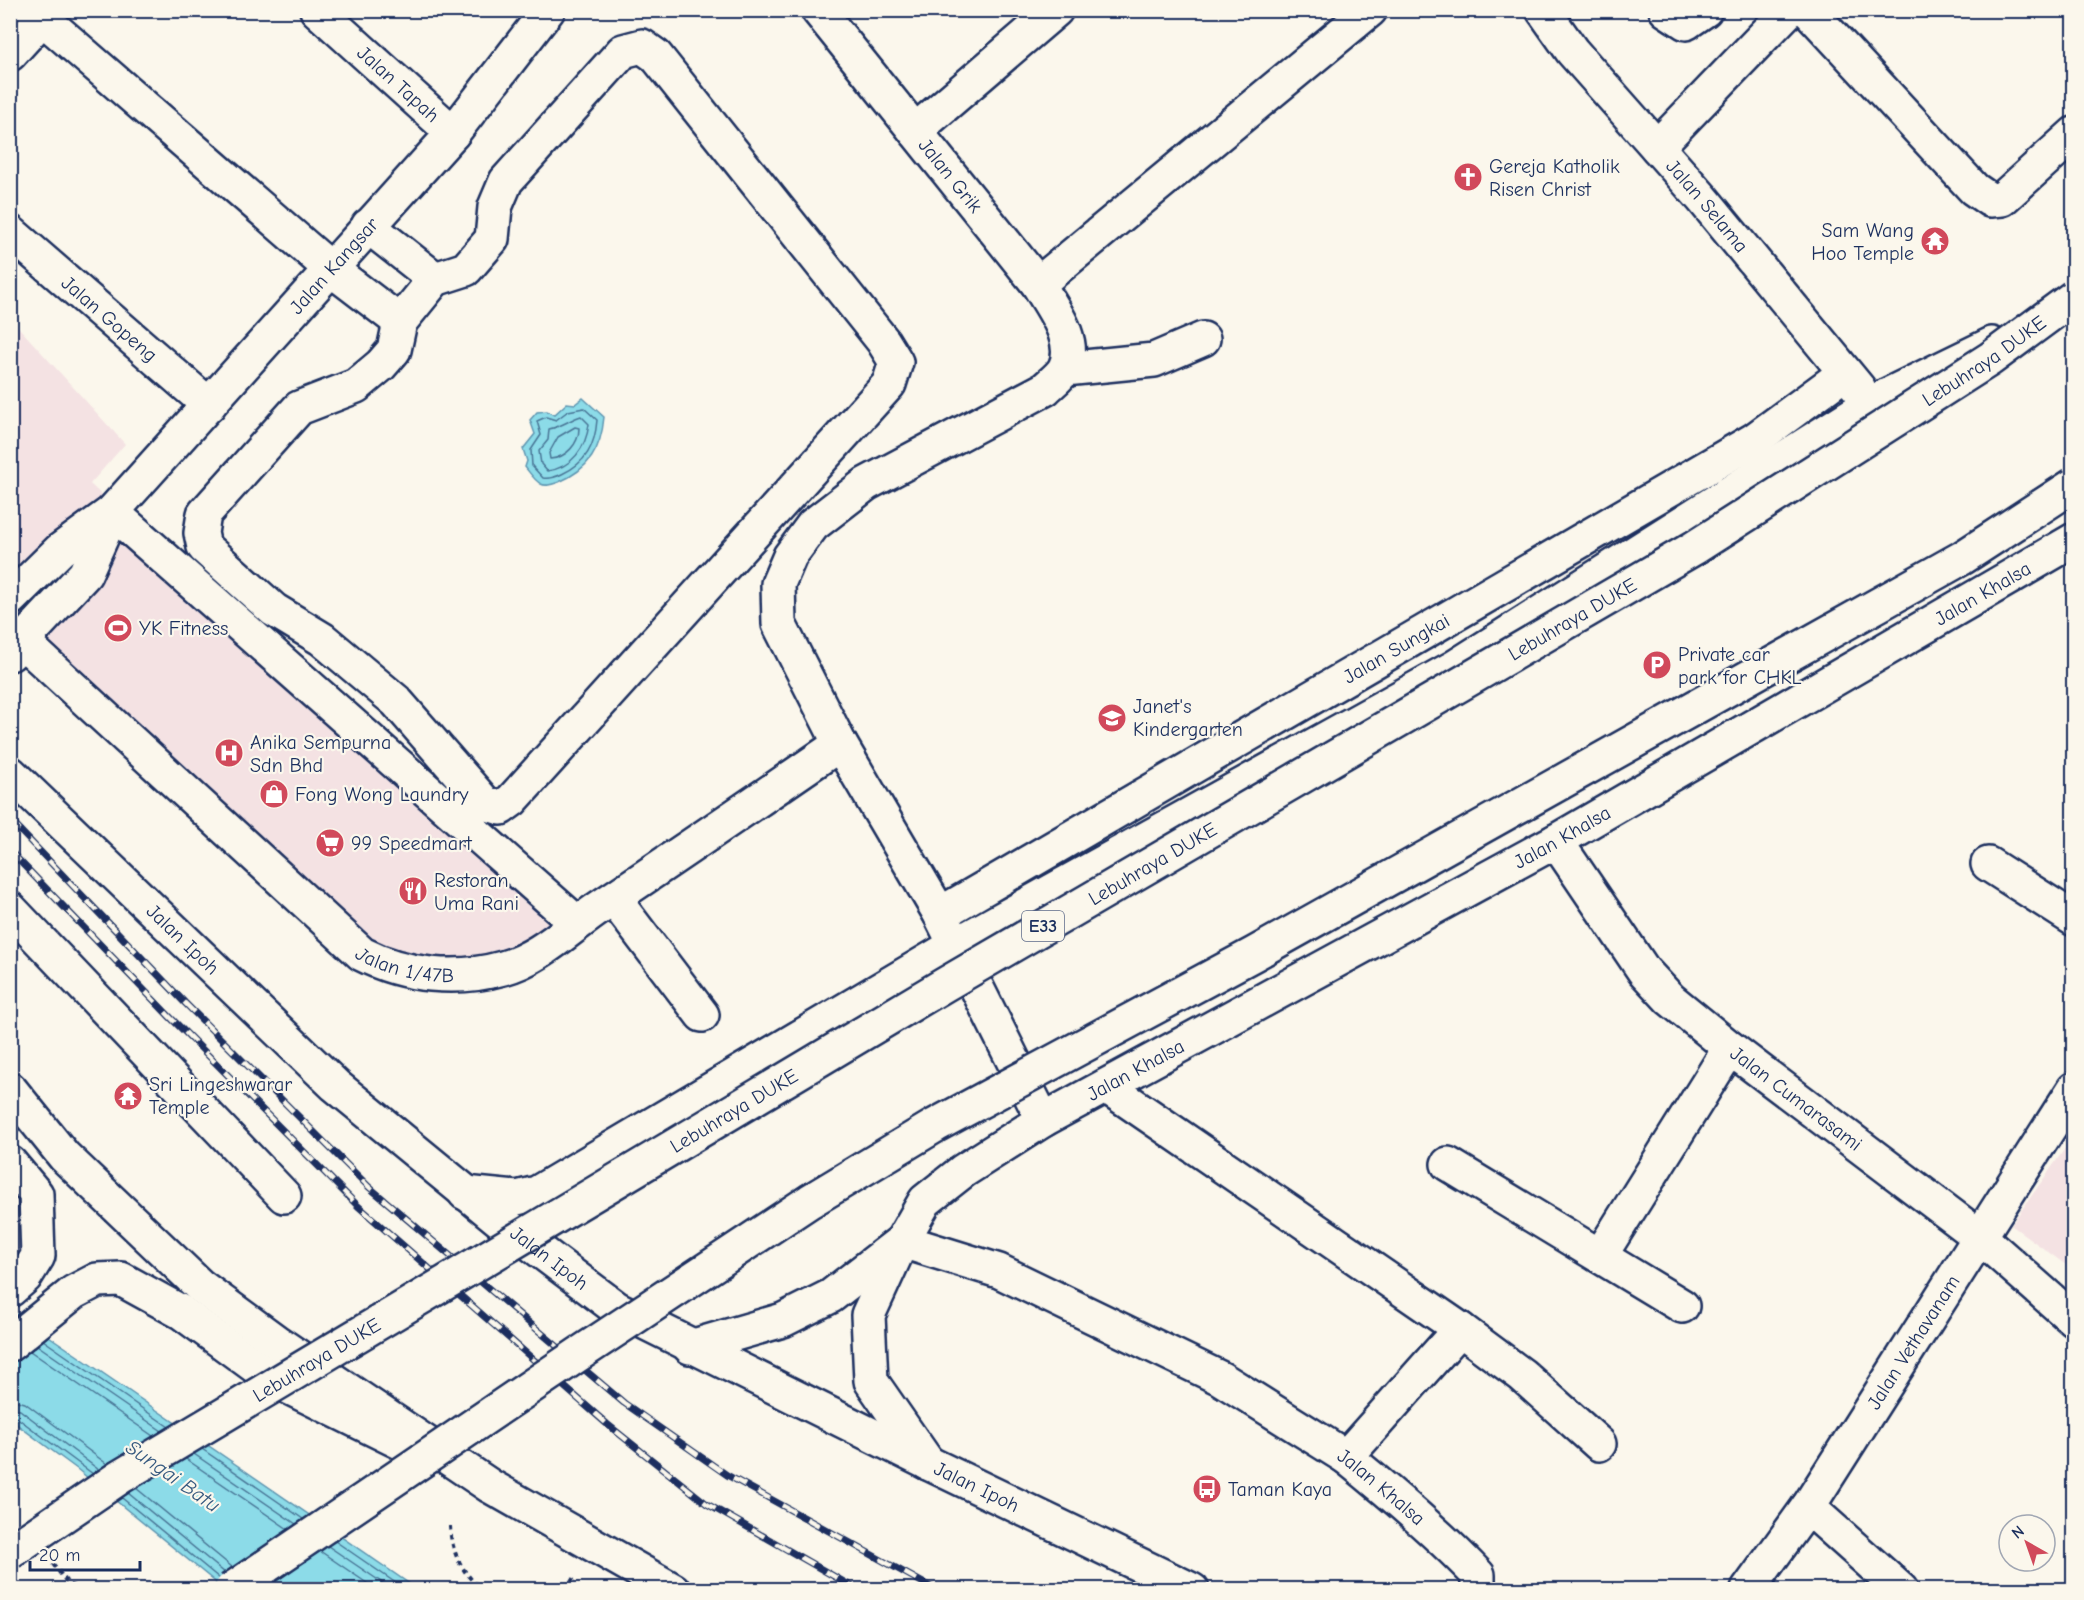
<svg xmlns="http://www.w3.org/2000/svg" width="2084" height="1600" font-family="'Comic Neue',sans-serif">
<rect width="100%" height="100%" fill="#fbf7ec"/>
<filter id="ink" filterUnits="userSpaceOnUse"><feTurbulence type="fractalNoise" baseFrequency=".0167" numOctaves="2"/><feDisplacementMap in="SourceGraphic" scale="12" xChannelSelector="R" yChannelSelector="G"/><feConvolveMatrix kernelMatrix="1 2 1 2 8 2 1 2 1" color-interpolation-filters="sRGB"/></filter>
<g filter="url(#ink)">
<path fill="#f4e2e3" d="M 10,318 L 125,444 L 90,484 L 557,919 L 499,958 L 362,967 L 11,634 Z
M 2073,1137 L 2073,1270 L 2011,1225 Z"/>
<path fill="#8cdbe8" stroke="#5f96b1" stroke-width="1.5" d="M 583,398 L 604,417 C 601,450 589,469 559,482 C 553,484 546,487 541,484 C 535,481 529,472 525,467 L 527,461 L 523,449 L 535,434 L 530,420 L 537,412 L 547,411 L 554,415 L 567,403 L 575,404 Z
M 11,1310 L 417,1589 L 224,1589 L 77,1469 L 11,1420 Z"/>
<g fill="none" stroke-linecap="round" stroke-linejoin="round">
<path stroke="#487495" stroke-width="1.5" d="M 584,408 L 597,420 C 595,446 586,463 562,474 C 556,477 550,479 543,478 L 532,466 L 531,450 L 541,435 L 537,421 L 546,417 L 556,420 L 568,411 Z
M 581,416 L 589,424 C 586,448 572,468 547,471 L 541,464 L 539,451 L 548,440 L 549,429 C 561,427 569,420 581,416 Z
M 575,427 L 579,428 C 579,444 566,458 550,459 L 549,453 L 558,437 Z
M 43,1340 L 169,1427
M 37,1345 L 162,1431
M 30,1351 L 153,1436
M 10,1399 L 25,1403 L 107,1464
M 10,1408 L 20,1410 L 99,1470
M 10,1416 L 16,1417 L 93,1474
M 202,1449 L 303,1519
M 194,1454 L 296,1524
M 186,1459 L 288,1529
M 136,1488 L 232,1567
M 128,1493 L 225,1573
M 122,1498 L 219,1578
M 335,1541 L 406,1590
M 328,1546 L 393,1590
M 320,1551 L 377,1590"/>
<g stroke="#1b2f5e" stroke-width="38">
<g id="minor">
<path d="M 33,10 L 332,270 L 400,322"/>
<path id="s1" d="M 317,10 L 453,133"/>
<path id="s2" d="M 818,10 L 1038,284 C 1052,308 1078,340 1065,368 C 1061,376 1051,383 1045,389 L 866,484 L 813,525 L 790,556 L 778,584 L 779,624 L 840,744 L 940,914 L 1043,1120"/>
<path id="s3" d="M 1543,10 L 1572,51 L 1702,198 L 1859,389"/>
<path d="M 1666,10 L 1686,23 L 1705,10"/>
<path d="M 1808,10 L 1974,189 L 1990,200 L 2002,199 L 2074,134"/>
<path d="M 642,46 L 656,56 L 883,341 L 896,362 L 889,384 L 512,800 L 501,808 L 485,803 L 396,701 L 322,639 L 274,610 L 204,547 L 201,533 L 204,514 L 299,408 L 356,386 L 381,365 L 394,350 L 400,322 L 435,279 L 466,269 L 492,239 L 495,207 L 506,181 L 623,51 Z"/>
<path d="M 10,54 L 50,10"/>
<path d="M 915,131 L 1056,10"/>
<path d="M 1657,147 L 1789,10"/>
<path d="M 368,226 L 435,279"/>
<path id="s4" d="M 10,232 L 209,405"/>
<path d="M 1038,284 L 1370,10"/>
<path d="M 1065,369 L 1154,360 L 1203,339"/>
<path d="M 112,512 L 577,923"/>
<path id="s5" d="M 10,599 L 60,550 L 112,512 L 453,133 L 548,10"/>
<path id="s6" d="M 23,642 L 362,954 C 405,976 457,981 503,968 C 540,958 568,929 599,908 C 680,854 760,799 840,744"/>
<path d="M 10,654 L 85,574 L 112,514"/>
<path id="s7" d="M 1556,841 L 1644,971 L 1670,999 L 1730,1048 L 1980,1237 L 2074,1320"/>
<path d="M 1988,864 L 2074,919"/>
<path d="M 614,899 L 702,1015"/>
<path d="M 10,909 L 284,1196"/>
<path id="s8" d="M 940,914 L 1754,440 L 1845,373"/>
<path d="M 1106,1086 L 1460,1329 L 1522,1375 L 1599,1444"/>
<path d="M 10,1163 L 36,1194 L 38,1256 L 25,1277 L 10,1290"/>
<path d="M 1448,1164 L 1682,1306"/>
<path d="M 465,1193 L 517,1198 L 537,1193 L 955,945 L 1455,667 L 1871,403 L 1992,344"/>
<path id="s9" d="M 902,1241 L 999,1271 L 1220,1378 L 1346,1457 C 1392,1494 1437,1532 1478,1575 L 1478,1590"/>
<path d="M 1600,1256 L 1730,1048"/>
<path d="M 10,1344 L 74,1292 L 97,1280 L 121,1279 L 181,1312 L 274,1380 L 420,1452"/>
<path d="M 690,1347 L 783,1320 L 831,1296 L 898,1244"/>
<path d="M 1346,1457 L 1460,1329"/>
<path id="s10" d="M 928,1463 L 871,1381 L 868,1315 L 902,1241 L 925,1201 L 963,1171 L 1043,1120 L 1556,841 L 2074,540"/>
<path d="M 1808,1507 L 1901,1590"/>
<path id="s11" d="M 1748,1590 L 1808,1507 L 2074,1089"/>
</g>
</g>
<g stroke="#1b2f5e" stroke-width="38">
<g id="major">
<path id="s12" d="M 10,773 L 335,1085 L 502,1222 L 616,1308 L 928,1463 L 1192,1590"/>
<path d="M 10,1089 L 64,1156 L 199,1285 L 278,1343 L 490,1486 L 673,1590"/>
</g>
</g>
<path stroke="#1b2f5e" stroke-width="4" stroke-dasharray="4.5 4.5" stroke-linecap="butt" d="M 450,1526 C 451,1552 463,1575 483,1590
M 53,1564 L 69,1585 L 92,1590
M 54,1590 L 69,1585
M 567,1590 L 575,1575"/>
<use href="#minor" stroke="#fbf7ec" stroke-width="33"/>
<use href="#major" stroke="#fbf7ec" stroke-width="33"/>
<g stroke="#1b2f5e" stroke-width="7">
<path id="rail" d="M 10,820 L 185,1003 L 369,1187 L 624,1403 L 727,1475 L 936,1590
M 10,851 L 169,1016 L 358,1206 L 607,1424 L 707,1504 L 858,1590"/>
</g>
<use href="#rail" stroke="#fbf7ec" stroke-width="4.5" stroke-dasharray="14" stroke-linecap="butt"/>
<g stroke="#1b2f5e" stroke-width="38" stroke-linecap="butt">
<g id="highway-bridge">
<path id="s13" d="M 10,1552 L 120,1477 L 944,985 L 1694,548 L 1990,359 L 2074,297"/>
<path d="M 231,1590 L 579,1354 L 810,1201 L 936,1125 L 1254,954 L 1962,558 L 2074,485"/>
</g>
</g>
<use href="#highway-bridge" stroke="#fbf7ec" stroke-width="33"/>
</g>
</g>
<defs>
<g id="church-disc" transform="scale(1.5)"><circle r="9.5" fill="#d1495b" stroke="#fbf7ec"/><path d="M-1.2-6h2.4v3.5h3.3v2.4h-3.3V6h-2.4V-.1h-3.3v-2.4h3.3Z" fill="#fff"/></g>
<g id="temple-disc" transform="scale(1.5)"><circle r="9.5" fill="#d1495b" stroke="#fbf7ec"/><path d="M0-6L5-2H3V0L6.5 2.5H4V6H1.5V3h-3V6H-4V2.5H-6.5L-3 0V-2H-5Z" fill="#fff"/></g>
<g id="stadium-disc" transform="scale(1.5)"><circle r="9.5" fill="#d1495b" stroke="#fbf7ec"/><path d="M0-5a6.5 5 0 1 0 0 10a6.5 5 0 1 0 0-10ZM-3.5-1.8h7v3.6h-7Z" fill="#fff"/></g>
<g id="parking-disc" transform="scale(1.5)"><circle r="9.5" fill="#d1495b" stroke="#fbf7ec"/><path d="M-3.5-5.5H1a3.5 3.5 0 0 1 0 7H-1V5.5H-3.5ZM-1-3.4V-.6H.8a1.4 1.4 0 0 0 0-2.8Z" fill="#fff"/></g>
<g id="school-disc" transform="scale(1.5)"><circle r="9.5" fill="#d1495b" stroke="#fbf7ec"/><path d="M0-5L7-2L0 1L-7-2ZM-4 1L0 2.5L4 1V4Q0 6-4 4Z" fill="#fff"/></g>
<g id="hospital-disc" transform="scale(1.5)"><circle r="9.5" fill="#d1495b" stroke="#fbf7ec"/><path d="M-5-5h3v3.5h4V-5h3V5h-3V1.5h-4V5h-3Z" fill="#fff"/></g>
<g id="shop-disc" transform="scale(1.5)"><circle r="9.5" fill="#d1495b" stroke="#fbf7ec"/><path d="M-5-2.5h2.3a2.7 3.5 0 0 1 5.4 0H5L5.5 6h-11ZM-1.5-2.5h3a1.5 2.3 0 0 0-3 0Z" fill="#fff"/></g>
<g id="supermarket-disc" transform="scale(1.5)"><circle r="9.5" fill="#d1495b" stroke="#fbf7ec"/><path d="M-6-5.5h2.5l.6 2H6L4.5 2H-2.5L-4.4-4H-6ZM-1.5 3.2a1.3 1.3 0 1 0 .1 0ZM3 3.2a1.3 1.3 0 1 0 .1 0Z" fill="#fff"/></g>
<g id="restaurant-disc" transform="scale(1.5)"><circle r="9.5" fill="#d1495b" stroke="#fbf7ec"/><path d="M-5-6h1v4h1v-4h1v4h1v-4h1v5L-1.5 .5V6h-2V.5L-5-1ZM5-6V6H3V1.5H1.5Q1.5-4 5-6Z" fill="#fff"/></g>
<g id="bus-disc" transform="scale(1.5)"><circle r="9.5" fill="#d1495b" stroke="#fbf7ec"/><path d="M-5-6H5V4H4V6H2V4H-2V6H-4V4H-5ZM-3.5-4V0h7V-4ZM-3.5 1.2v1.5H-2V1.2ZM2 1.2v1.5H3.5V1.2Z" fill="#fff"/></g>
</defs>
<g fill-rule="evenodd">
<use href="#church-disc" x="1468" y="177"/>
<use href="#temple-disc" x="1935" y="241"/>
<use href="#stadium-disc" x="118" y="628"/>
<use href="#parking-disc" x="1657" y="665"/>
<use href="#school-disc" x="1112" y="718"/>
<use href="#hospital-disc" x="229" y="753"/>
<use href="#shop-disc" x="274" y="794"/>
<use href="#supermarket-disc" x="330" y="843"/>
<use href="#restaurant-disc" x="413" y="891"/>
<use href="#temple-disc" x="128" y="1096"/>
<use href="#bus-disc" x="1207" y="1489"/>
</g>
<g text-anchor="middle" stroke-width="4.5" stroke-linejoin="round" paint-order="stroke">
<rect fill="#fbf7ec" stroke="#5e6b89" stroke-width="1.5" x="1022" y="911" width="42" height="30" rx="4.5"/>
<g font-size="18" font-weight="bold" fill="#1b2f5e">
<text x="1043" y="932">E33</text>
</g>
<g font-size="20" fill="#1b2f5e" stroke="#fbf7ec">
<text dy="7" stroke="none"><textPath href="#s1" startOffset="110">Jalan Tapah</textPath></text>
<text dy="7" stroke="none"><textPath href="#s2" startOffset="212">Jalan Grik</textPath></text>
<text dy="7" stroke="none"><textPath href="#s3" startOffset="256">Jalan Selama</textPath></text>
<text dy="7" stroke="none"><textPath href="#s5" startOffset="466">Jalan Kangsar</textPath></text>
<text dy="7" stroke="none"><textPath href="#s4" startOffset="132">Jalan Gopeng</textPath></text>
<text dy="7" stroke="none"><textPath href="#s13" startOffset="2306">Lebuhraya DUKE</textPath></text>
<text dy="7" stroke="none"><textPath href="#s10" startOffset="1514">Jalan Khalsa</textPath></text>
<text dy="7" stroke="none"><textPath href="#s13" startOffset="1820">Lebuhraya DUKE</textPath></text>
<text dy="7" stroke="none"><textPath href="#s8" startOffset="528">Jalan Sungkai</textPath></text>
<text dy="7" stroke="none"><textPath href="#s10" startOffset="1028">Jalan Khalsa</textPath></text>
<text dy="7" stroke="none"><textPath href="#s13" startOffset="1334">Lebuhraya DUKE</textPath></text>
<text dy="7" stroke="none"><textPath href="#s12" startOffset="240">Jalan Ipoh</textPath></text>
<text dy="7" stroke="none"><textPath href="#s6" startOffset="506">Jalan 1/47B</textPath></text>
<text dy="7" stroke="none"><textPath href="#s10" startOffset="542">Jalan Khalsa</textPath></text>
<text dy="7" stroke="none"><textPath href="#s7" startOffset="356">Jalan Cumarasami</textPath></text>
<text dy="7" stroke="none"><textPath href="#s13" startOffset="848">Lebuhraya DUKE</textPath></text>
<text dy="7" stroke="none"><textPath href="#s12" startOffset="726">Jalan Ipoh</textPath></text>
<text dy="7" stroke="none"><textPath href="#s11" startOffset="298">Jalan Vethavanam</textPath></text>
<text dy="7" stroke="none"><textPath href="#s13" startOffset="362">Lebuhraya DUKE</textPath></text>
<text dy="7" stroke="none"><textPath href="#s12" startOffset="1212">Jalan Ipoh</textPath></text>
<text dy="7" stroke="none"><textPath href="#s9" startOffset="542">Jalan Khalsa</textPath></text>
</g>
<g font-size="20" fill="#1b2f5e" stroke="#fbf7ec" text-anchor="start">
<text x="1489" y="173">Gereja Katholik<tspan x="1489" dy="23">Risen Christ</tspan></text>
<text x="1914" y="237" text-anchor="end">Sam Wang<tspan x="1914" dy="23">Hoo Temple</tspan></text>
<text x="139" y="635">YK Fitness</text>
<text x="1678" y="661">Private car<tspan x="1678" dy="23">park for CHKL</tspan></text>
<text x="1133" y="713">Janet's<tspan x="1133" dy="23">Kindergarten</tspan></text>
<text x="250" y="749">Anika Sempurna<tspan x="250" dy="23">Sdn Bhd</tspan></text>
<text x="295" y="801">Fong Wong Laundry</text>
<text x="351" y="850">99 Speedmart</text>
<text x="434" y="887">Restoran<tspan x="434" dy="23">Uma Rani</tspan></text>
<text x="149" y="1091">Sri Lingeshwarar<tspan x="149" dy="23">Temple</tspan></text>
<text x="1228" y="1496">Taman Kaya</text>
</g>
<g font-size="21" font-style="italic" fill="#375a80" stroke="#fbf7ec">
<text transform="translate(173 1476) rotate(35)" y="7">Sungai Batu</text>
</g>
</g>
<rect width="2084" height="1600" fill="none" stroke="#fbf7ec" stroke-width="36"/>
<rect x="18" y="18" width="2048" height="1564" fill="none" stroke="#1b2f5e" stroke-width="2" filter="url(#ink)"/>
<g transform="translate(2027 1543) rotate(320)"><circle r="28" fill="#fbf7ec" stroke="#a1a7b3" stroke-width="1.5"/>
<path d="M0-4.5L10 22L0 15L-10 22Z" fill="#d1495b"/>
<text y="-9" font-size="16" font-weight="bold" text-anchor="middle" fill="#1b2f5e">N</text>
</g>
<path d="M30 1561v9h110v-9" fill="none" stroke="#1b2f5e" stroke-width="3"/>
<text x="39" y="1561" font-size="18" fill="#1b2f5e" stroke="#fbf7ec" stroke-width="4.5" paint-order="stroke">20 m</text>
</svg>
